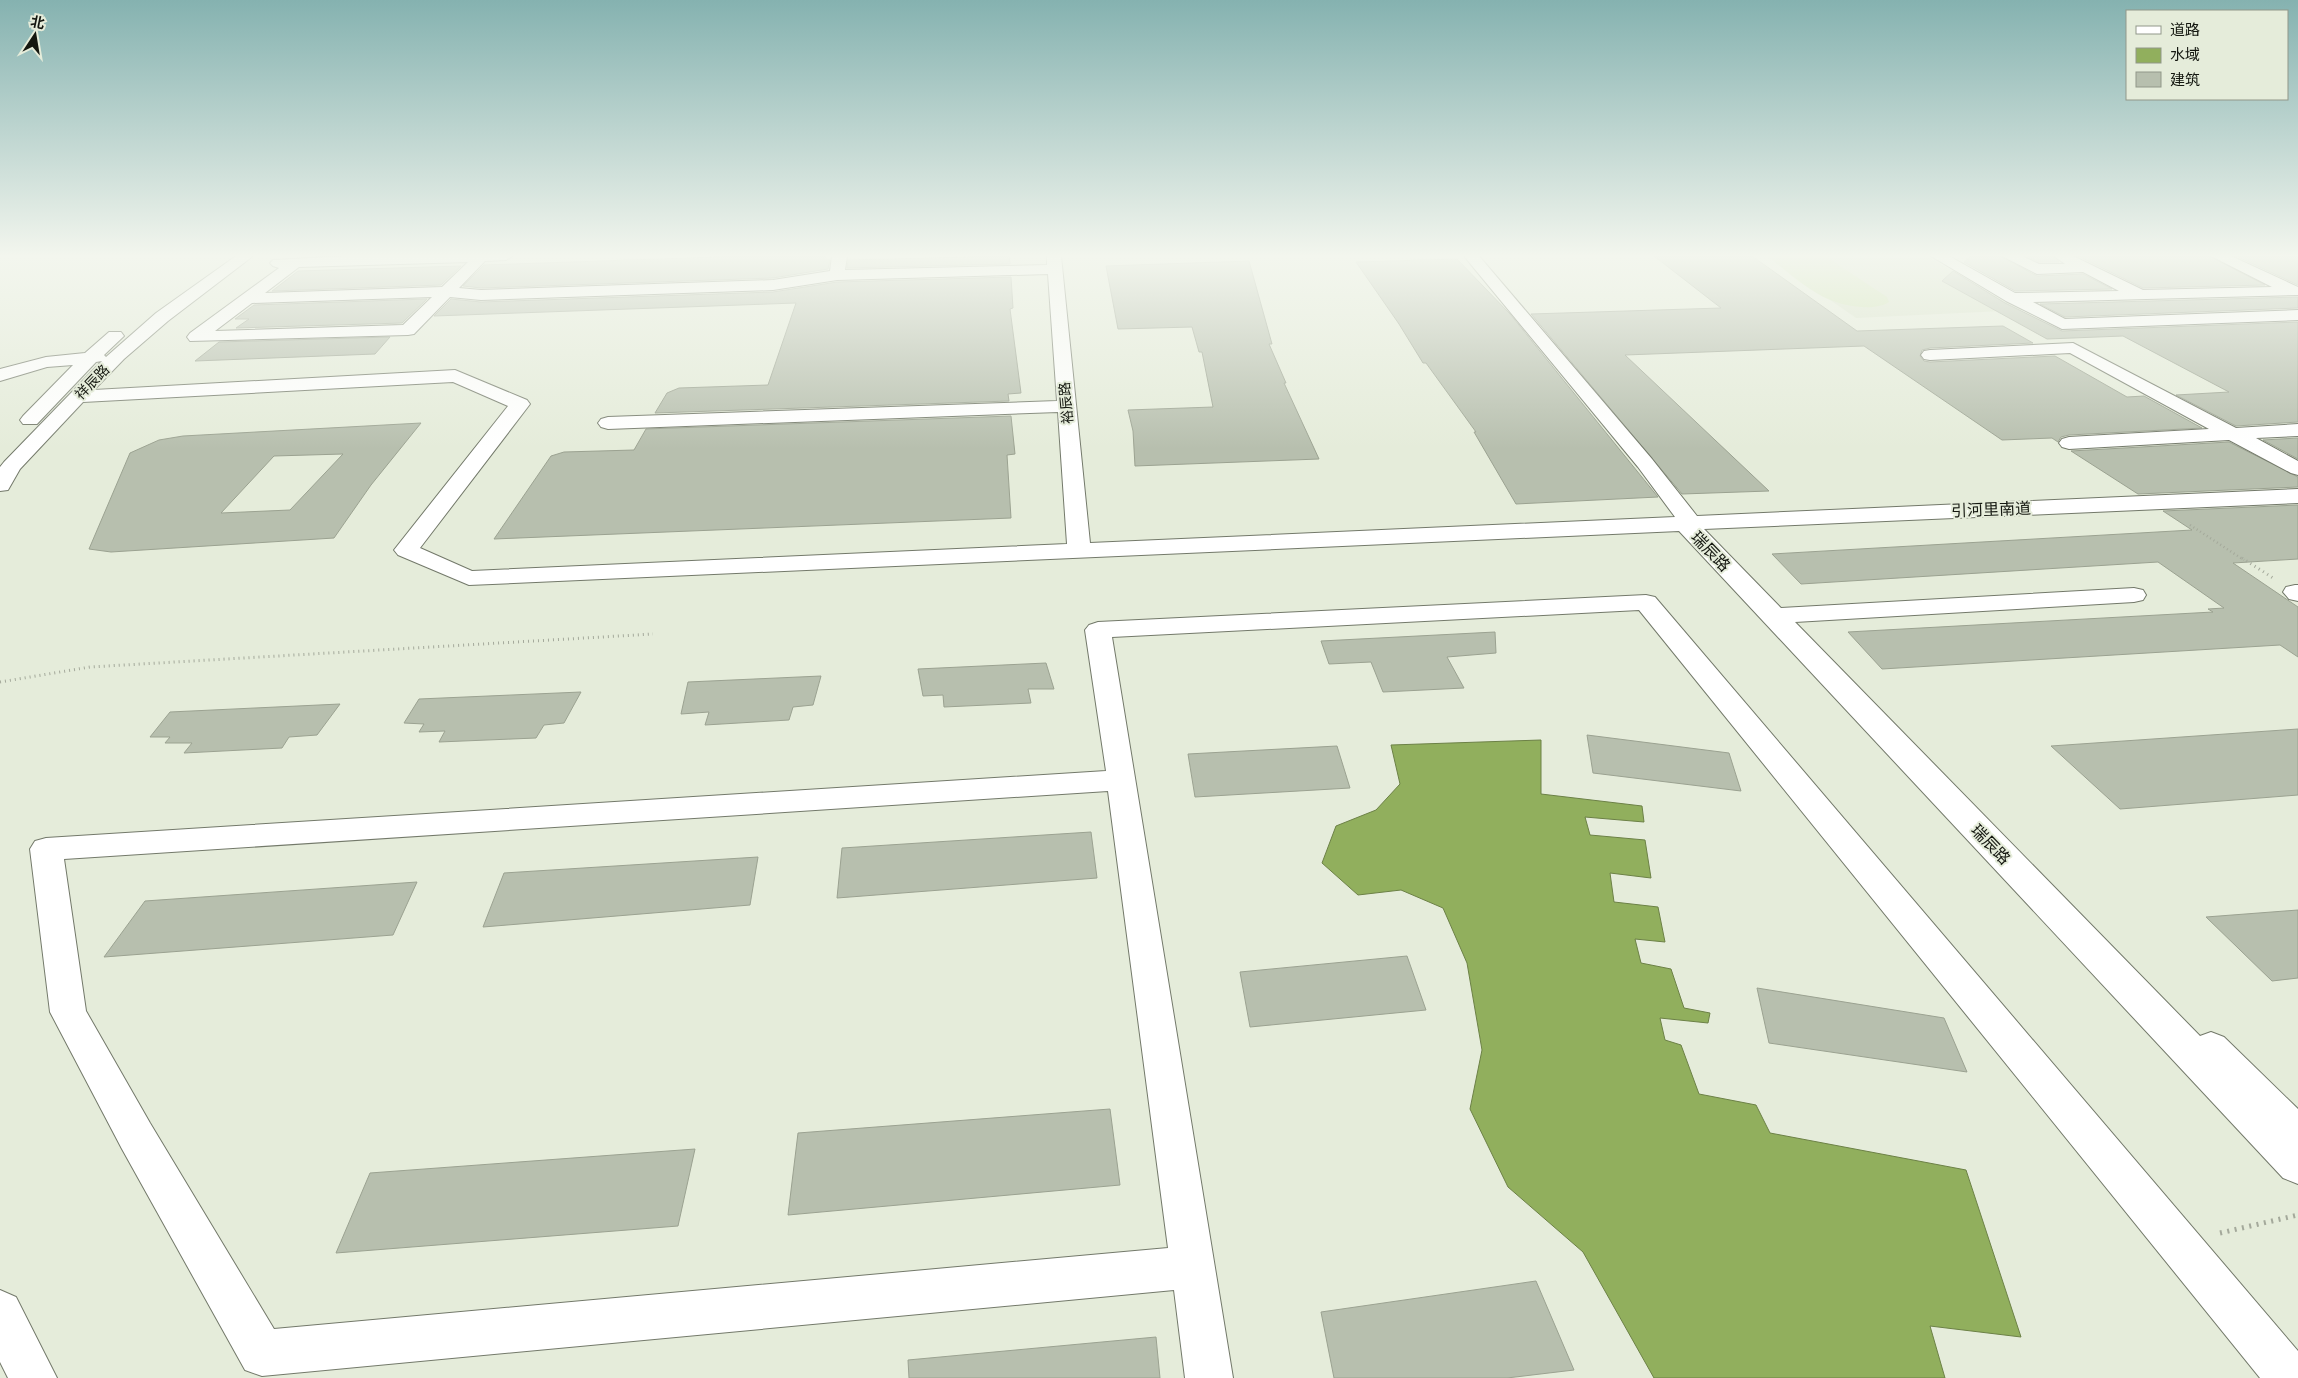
<svg xmlns="http://www.w3.org/2000/svg" width="2298" height="1378" font-family="Karla,'Noto Sans SC',sans-serif">
<rect width="100%" height="100%" fill="#e5ecda"/>
<path fill="#d8e2c9" d="M 1767,256 L 1926,256 L 2023,310 L 1856,318 Z"/>
<path fill="#cee3b0" d="M 1767,256 L 1825,256 L 1887,297 L 1889,302 C 1874,312 1843,306 1828,299 C 1809,291 1784,269 1767,256 Z"/>
<path fill="#91af5d" stroke="#6c8146" d="M 1541,740 L 1541,794 L 1642,806 L 1644,822 L 1585,817 L 1590,835 L 1645,840 L 1651,878 L 1610,873 L 1614,902 L 1658,907 L 1665,942 L 1635,939 L 1641,963 L 1671,969 L 1684,1008 L 1710,1013 L 1708,1023 L 1660,1018 L 1665,1040 L 1681,1045 L 1699,1094 L 1756,1105 L 1770,1133 L 1966,1170 L 2021,1337 L 1930,1326 L 1945,1378 L 1654,1378 L 1583,1252 L 1508,1187 L 1470,1109 L 1482,1050 L 1467,963 L 1443,908 L 1401,890 L 1358,895 L 1322,863 L 1336,826 L 1376,810 L 1400,784 L 1391,745 Z"/>
<path fill="#b7bfae" stroke="#9ba291" fill-rule="evenodd" d="M 746,256 L 826,256 L 824,260 L 830,260 L 828,269 L 773,278 L 481,288 L 463,286 L 484,265 Z
M 1009,256 L 1010,264 L 847,268 L 848,260 Z
M 1654,256 L 1752,256 L 1857,331 L 2003,326 L 2033,343 L 1930,348 L 1922,350 L 1920,356 L 1924,361 L 1930,362 L 2055,356 L 2127,397 L 2144,396 L 2202,428 L 2069,435 L 2061,437 L 2058,442 L 2052,438 L 2002,440 L 1864,346 L 1625,355 L 1769,491 L 1682,494 L 1531,314 L 1721,308 Z
M 1971,256 L 2000,256 L 2037,276 L 2083,274 L 2112,289 L 2015,291 L 1964,262 Z
M 2027,256 L 2052,256 L 2059,262 L 2039,262 Z
M 2078,256 L 2209,256 L 2265,285 L 2143,288 Z
M 2236,256 L 2298,256 L 2298,285 Z
M 1457,259 L 1510,314 L 1658,497 L 1516,504 L 1474,432 L 1476,432 L 1426,363 L 1423,363 L 1399,324 L 1356,262 Z
M 1249,261 L 1272,344 L 1269,344 L 1286,383 L 1284,383 L 1319,459 L 1135,466 L 1133,431 L 1128,410 L 1213,407 L 1202,352 L 1199,352 L 1192,327 L 1118,329 L 1106,266 Z
M 461,266 L 441,285 L 272,291 L 298,271 Z
M 1953,271 L 2005,303 L 2062,331 L 2298,322 L 2298,422 L 2236,426 L 2176,395 L 2229,392 L 2123,336 L 2047,339 L 1942,281 Z
M 1011,277 L 1013,308 L 1010,309 L 1021,393 L 1008,394 L 1009,401 L 655,413 L 667,393 L 679,388 L 768,385 L 796,303 L 434,316 L 451,299 L 481,302 L 773,292 L 837,282 Z
M 2298,297 L 2298,308 L 2065,317 L 2040,304 Z
M 427,299 L 402,323 L 236,328 L 249,319 L 235,319 L 254,305 Z
M 390,337 L 375,354 L 195,361 L 219,342 Z
M 1011,416 L 1015,454 L 1007,455 L 1011,518 L 494,539 L 551,456 L 564,452 L 634,450 L 646,429 Z
M 421,423 L 371,485 L 334,538 L 111,552 L 89,549 L 130,453 L 159,440 L 183,436 ZM 343,454 L 290,510 L 221,513 L 274,456 Z
M 2298,438 L 2298,459 L 2263,440 Z
M 2229,442 L 2298,477 L 2298,487 L 2138,494 L 2071,451 Z
M 2298,505 L 2298,559 L 2233,563 L 2298,607 L 2298,657 L 2280,645 L 1882,669 L 1848,632 L 2213,612 L 2208,609 L 2224,608 L 2158,562 L 1801,584 L 1772,554 L 2192,530 L 2163,511 Z
M 1495,632 L 1496,653 L 1447,657 L 1464,688 L 1383,692 L 1371,662 L 1329,664 L 1321,641 Z
M 1046,663 L 1054,689 L 1028,689 L 1031,703 L 944,707 L 943,695 L 923,696 L 918,669 Z
M 821,676 L 813,705 L 793,707 L 789,720 L 705,725 L 709,712 L 681,714 L 688,682 Z
M 581,692 L 564,723 L 544,725 L 536,738 L 439,742 L 445,731 L 419,732 L 424,724 L 404,723 L 419,699 Z
M 340,704 L 317,735 L 289,737 L 282,748 L 184,753 L 192,743 L 165,743 L 170,737 L 150,737 L 170,712 Z
M 2298,729 L 2298,795 L 2120,809 L 2051,746 Z
M 1587,735 L 1729,753 L 1741,791 L 1593,773 Z
M 1337,746 L 1350,788 L 1195,797 L 1188,754 Z
M 1091,832 L 1097,878 L 837,898 L 842,848 Z
M 758,857 L 750,905 L 483,927 L 504,873 Z
M 417,882 L 393,935 L 104,957 L 145,901 Z
M 2298,910 L 2298,978 L 2272,981 L 2206,917 Z
M 1407,956 L 1426,1010 L 1250,1027 L 1240,972 Z
M 1757,988 L 1944,1018 L 1967,1072 L 1769,1043 Z
M 1110,1109 L 1120,1185 L 788,1215 L 798,1133 Z
M 695,1149 L 678,1226 L 336,1253 L 370,1173 Z
M 1536,1281 L 1574,1370 L 1507,1378 L 1334,1378 L 1321,1312 Z
M 1156,1337 L 1160,1378 L 909,1378 L 908,1360 Z"/>
<g fill="none" stroke-linecap="round" stroke-linejoin="round">
<g stroke="#73796a" stroke-width="2">
<path id="minor" d="M 236,256 L 253,256 L 168,321 L 124,359 L 94,390 L 455,370 L 527,400 L 530,404 L 527,408 L 420,548 L 472,571 L 1067,544 L 1058,412 L 608,429 L 601,427 L 598,423 L 601,419 L 608,417 L 1057,401 L 1048,274 L 837,280 L 773,290 L 481,300 L 450,297 L 414,334 L 408,335 L 190,341 L 187,337 L 190,333 L 279,268 L 273,266 L 270,263 L 273,260 L 349,256 L 513,256 L 506,260 L 485,261 L 459,288 L 481,290 L 773,280 L 830,271 L 832,256 L 847,256 L 845,270 L 1047,265 L 1047,256 L 1061,256 L 1090,543 L 1675,517 L 1638,467 L 1464,256 L 1479,256 L 1652,459 L 1697,516 L 2298,489 L 2298,503 L 1704,529 L 1781,608 L 2134,588 L 2143,590 L 2146,595 L 2143,600 L 2134,602 L 1795,622 L 2200,1036 L 2211,1032 L 2224,1037 L 2298,1109 L 2298,1184 L 2283,1178 L 1679,531 L 469,585 L 398,555 L 394,550 L 508,406 L 453,382 L 83,402 L 20,469 L 8,490 L 0,491 L 0,467 L 4,462 L 102,361 L 96,362 L 37,424 L 23,424 L 20,420 L 23,416 L 73,365 L 47,367 L 0,381 L 0,369 L 46,357 L 85,353 L 109,332 L 121,332 L 124,336 L 104,355 L 106,357 L 156,313 ZM 468,262 L 442,287 L 265,293 L 299,267 ZM 432,297 L 403,325 L 215,331 L 252,303 Z
M 1931,256 L 1949,256 L 2015,293 L 2119,291 L 2083,272 L 2037,274 L 2002,256 L 2022,256 L 2039,264 L 2065,264 L 2054,256 L 2073,256 L 2143,290 L 2272,287 L 2211,256 L 2231,256 L 2298,287 L 2298,295 L 2033,302 L 2065,319 L 2298,310 L 2298,320 L 2062,329 L 2006,301 Z
M 2073,343 L 2236,428 L 2298,424 L 2298,436 L 2256,438 L 2298,461 L 2298,475 L 2291,473 L 2229,440 L 2069,449 L 2062,447 L 2059,443 L 2062,439 L 2069,437 L 2209,429 L 2070,353 L 1930,360 L 1924,359 L 1921,355 L 1924,351 L 1930,350 Z
M 2295,585 L 2298,585 L 2298,601 L 2289,599 L 2283,592 L 2286,587 Z
M 1646,595 L 1655,597 L 2298,1351 L 2298,1378 L 2260,1378 L 1639,610 L 1112,637 L 1233,1378 L 1185,1378 L 1174,1290 L 262,1376 L 245,1370 L 122,1149 L 50,1012 L 30,849 L 35,841 L 46,838 L 1106,771 L 1085,630 L 1089,625 L 1098,622 ZM 1108,791 L 1168,1248 L 274,1329 L 150,1123 L 86,1011 L 64,859 Z
M 0,1290 L 16,1297 L 57,1378 L 8,1378 L 0,1362 Z"/>
</g>
<path stroke="#a4a99b" stroke-width="2.5" stroke-dasharray="1 3" stroke-linecap="butt" d="M 2190,525 L 2244,560"/>
<path stroke="#a4a99b" stroke-width="3" stroke-dasharray="1 4" stroke-linecap="butt" d="M 2242,558 L 2273,578
M 0,682 L 90,667 L 653,634"/>
<path stroke="#a4a99b" stroke-width="5" stroke-dasharray="2 5.5" stroke-linecap="butt" d="M 2220,1233 L 2298,1215"/>
<use href="#minor" fill="#fff" fill-rule="evenodd"/>
</g>
<linearGradient id="sky" x2="0" y2="1"><stop stop-color="#85b2b0"/><stop offset="0.57" stop-color="#f3f6ee"/><stop offset="1" stop-color="#f3f6ee" stop-opacity="0"/></linearGradient>
<rect width="2298" height="449" fill="url(#sky)"/>
<g text-anchor="middle" stroke-width="4" stroke-linejoin="round" paint-order="stroke">
<g font-size="14" fill="#141710" stroke="#e5ecda">
<text transform="translate(92 382) rotate(-46)" y="5">祥辰路</text>
<text transform="translate(1066 403) rotate(-95)" y="5">裕辰路</text>
</g>
<g font-size="16" fill="#141710" stroke="#e5ecda">
<text transform="translate(1991 509) rotate(-2)" y="6">引河里南道</text>
<text transform="translate(1711 551) rotate(46)" y="6">瑞辰路</text>
<text transform="translate(1991 844) rotate(46)" y="6">瑞辰路</text>
</g>
</g>
<rect x="2126" y="10" width="162" height="90" fill="#e5ecda" stroke="#919789"/>
<rect x="2136" y="26" width="25" height="8" fill="#ffffff" stroke="#919789"/>
<text x="2170" y="35" font-size="15" fill="#141710">道路</text>
<rect x="2136" y="48" width="25" height="15" fill="#91af5d" stroke="#919789"/>
<text x="2170" y="60" font-size="15" fill="#141710">水域</text>
<rect x="2136" y="72" width="25" height="15" fill="#b7bfae" stroke="#919789"/>
<text x="2170" y="85" font-size="15" fill="#141710">建筑</text>
<g transform="translate(35 35) rotate(12)" stroke="#e5ecda" stroke-width="4" paint-order="stroke">
<path d="M0-4L9 19L0 12L-9 19Z" fill="#141710"/>
<text y="-8" font-size="14" font-weight="bold" text-anchor="middle" fill="#141710">北</text>
</g>
</svg>
